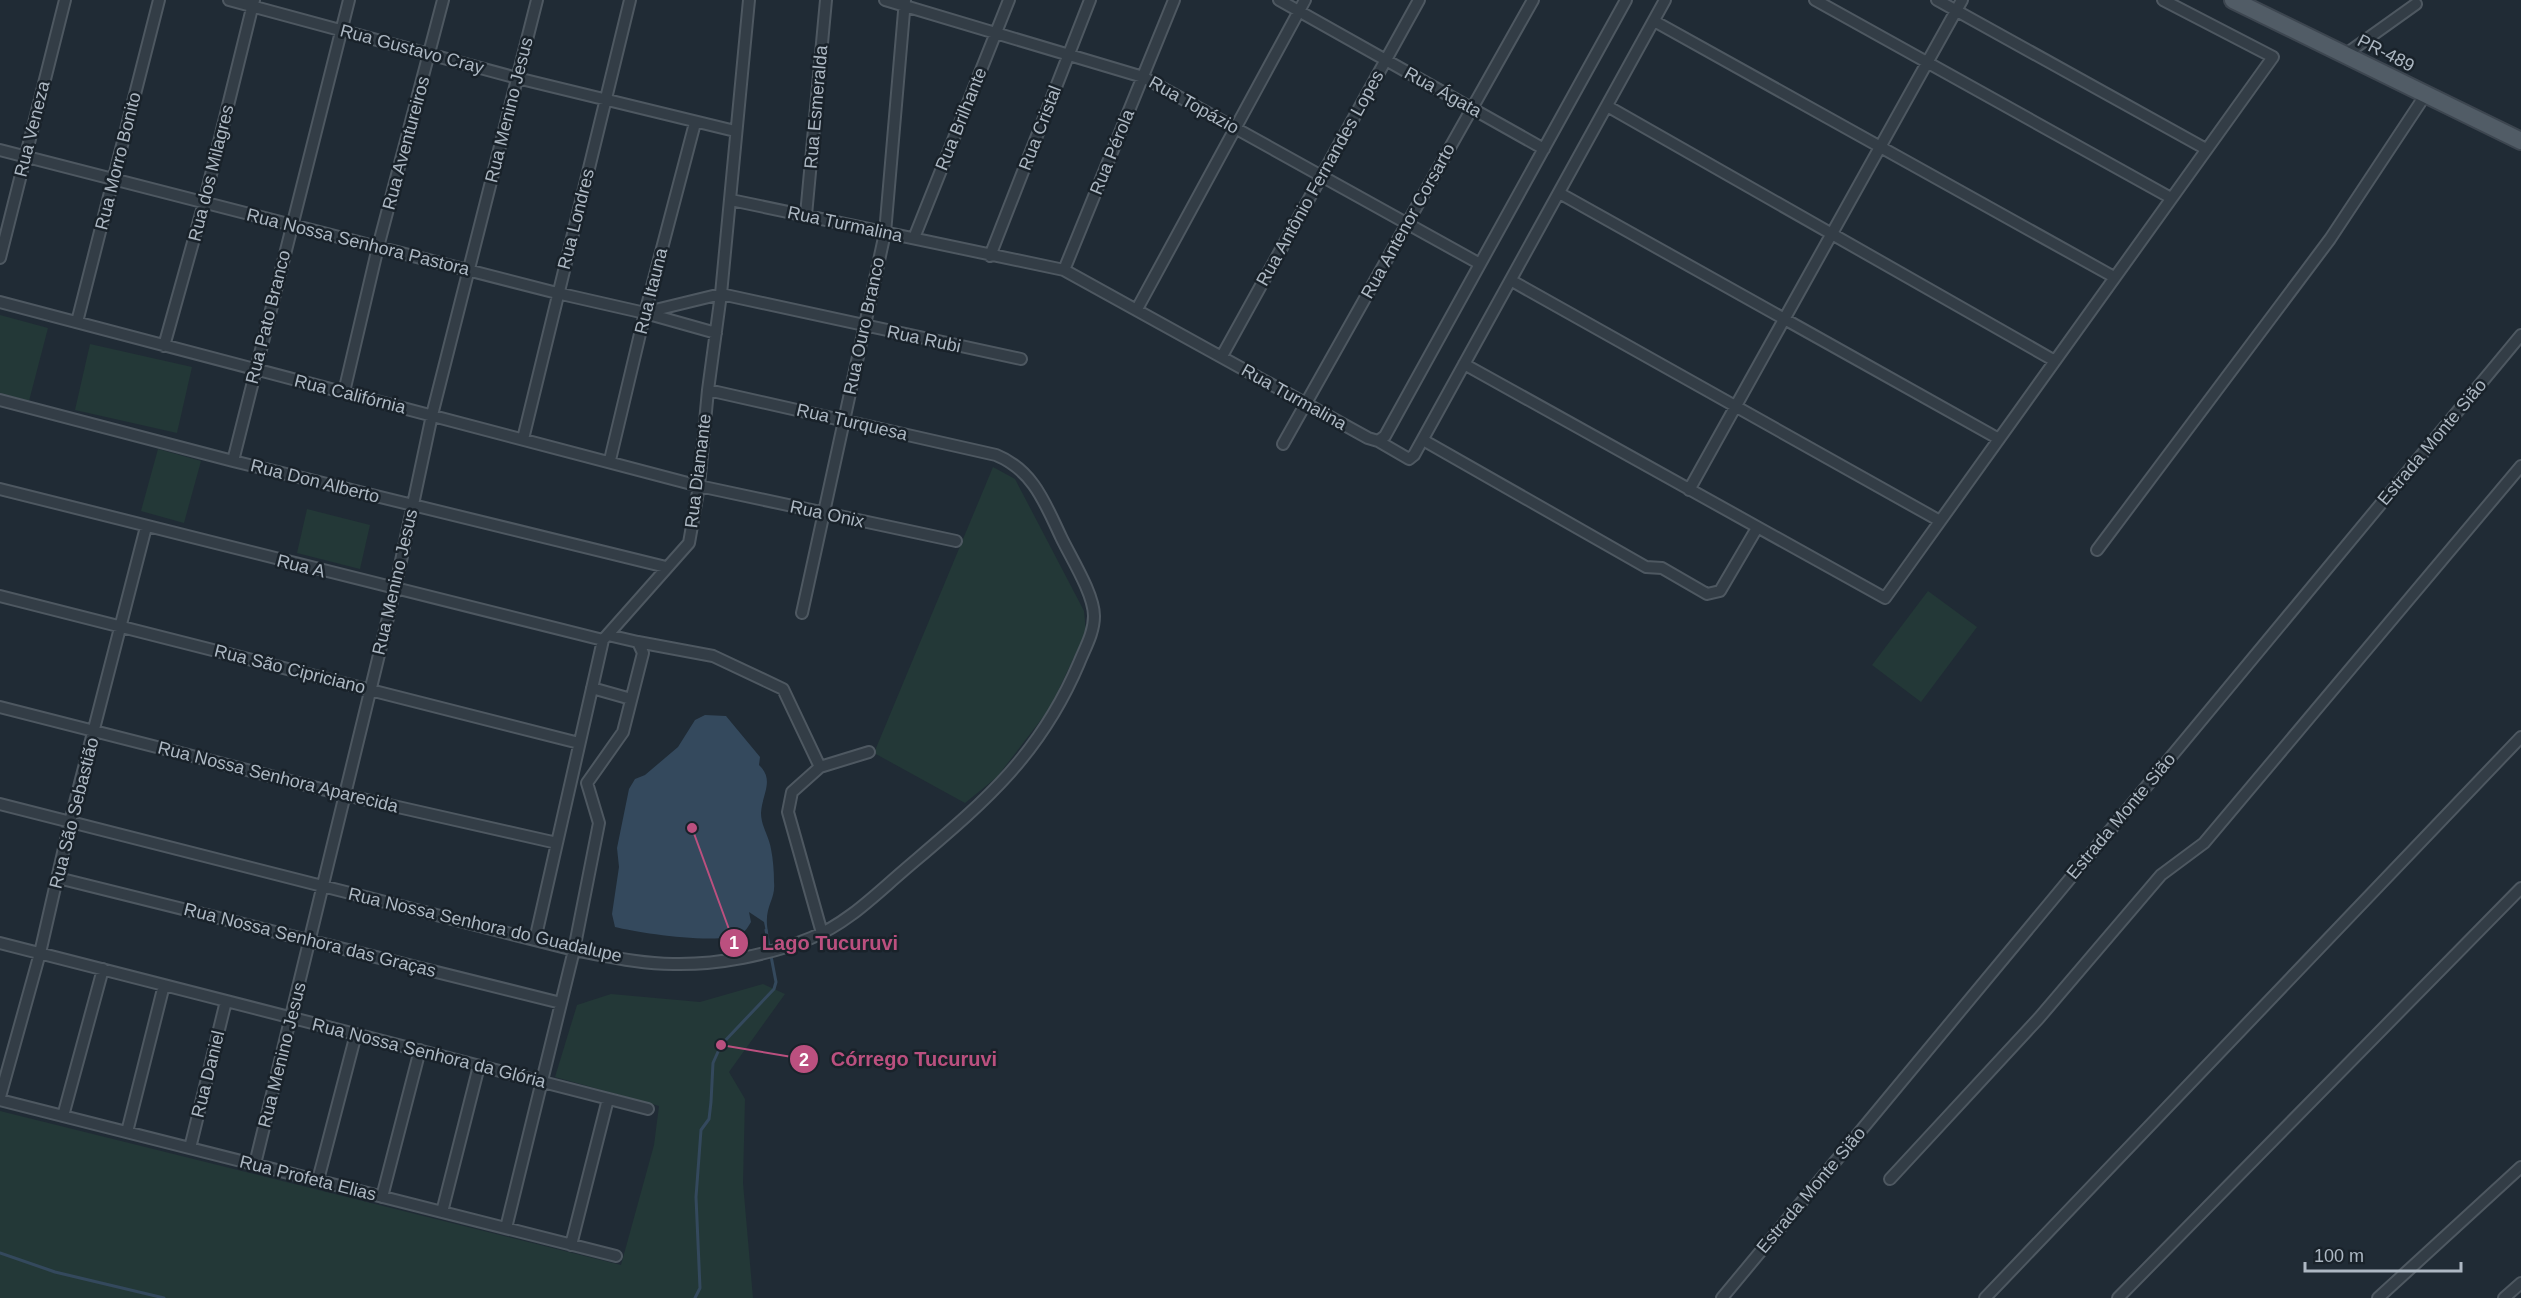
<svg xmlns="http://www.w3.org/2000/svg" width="2521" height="1298" font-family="Arial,sans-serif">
<rect width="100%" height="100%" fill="#202b35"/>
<path fill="#233837" d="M 0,315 L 48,328 L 29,401 L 0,393 Z
M 90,344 L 192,367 L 177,433 L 75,410 Z
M 158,449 L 201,461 L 184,523 L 141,511 Z
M 993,467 L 1015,479 L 1084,611 L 1086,632 L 1050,708 L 997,777 L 965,803 L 874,753 Z
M 307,509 L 370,525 L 360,569 L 297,553 Z
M 1928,591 L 1977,627 L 1921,702 L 1872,665 Z
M 763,984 L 785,994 L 729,1072 L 745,1099 L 743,1183 L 753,1298 L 0,1298 L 0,1111 L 621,1265 L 654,1145 L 659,1106 L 555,1077 L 577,1005 L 611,994 L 700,1002 Z"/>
<path fill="#34495d" d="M 705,715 L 726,716 L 760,757 L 759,765 C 775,780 762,794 761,813 C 761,826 769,836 771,849 C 773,859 774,871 774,882 C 776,901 763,906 768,932 L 766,932 L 764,922 L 749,912 L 751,922 C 749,925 746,931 742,933 C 723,946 639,933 615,927 L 612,914 L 619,867 L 617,848 L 629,789 L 635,779 L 645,775 L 678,747 L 695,720 Z"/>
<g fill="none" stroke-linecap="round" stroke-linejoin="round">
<path stroke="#34495d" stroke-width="3" d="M 0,1253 L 55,1272 L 164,1298
M 695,1298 L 700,1288 L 696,1197 L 701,1130 L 709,1119 L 711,1102 L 713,1063 L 721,1045 L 774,989 L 776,982 L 766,930"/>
<g stroke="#4e5861" stroke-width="14">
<path id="street" d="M 229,0 L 517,78 L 735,131
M 885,0 L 1143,77 L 1480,264
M 1279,0 L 1544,149
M 1815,0 L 2171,198
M 1937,0 L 2206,149
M 1654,21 L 2114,277
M 2346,54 L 2416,4
M 1607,106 L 2055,361
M 0,150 L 557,293 L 645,313 L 716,333
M 1561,194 L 1999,439
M 731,200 L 1064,270 L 1368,438 L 1378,441 L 1385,436 L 1626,0
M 806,215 L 826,0
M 914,238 L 1009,0
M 990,256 L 1090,0
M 0,258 L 65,0
M 1064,270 L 1174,0
M 1512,281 L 1940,521
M 0,302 L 699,486 L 956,541
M 1137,309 L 1305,0
M 647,312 L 721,294 L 1021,359
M 77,322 L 159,0
M 164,346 L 204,203 L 254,0
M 1222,356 L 1419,0
M 1464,364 L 1885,598 L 2273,57 L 2163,0
M 344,392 L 378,247 L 443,0
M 0,400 L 233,461 L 666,567
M 523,439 L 630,0
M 1423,440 L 1646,567 L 1662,568 L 1707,594 L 1720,591 L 1757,528
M 1378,441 L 1409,459 L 1414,455 L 1665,0
M 1283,444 L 1533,0
M 610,460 L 645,313 L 695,123
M 233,461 L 349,0
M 0,489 L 603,640
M 1689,490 L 1962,0
M 2097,550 L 2330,239 L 2426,94
M 0,596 L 579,743
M 802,613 L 885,233 L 905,0
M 638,642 L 713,656 L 783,689 L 820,767
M 592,688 L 631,699
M 0,707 L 345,795 L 557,843
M 0,804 L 574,950 C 607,956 640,964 673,964 C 718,965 769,955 811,938 C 846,924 874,896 902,872 C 979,806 1038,760 1079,663 C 1085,648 1094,633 1094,616 C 1094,594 1071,558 1061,537 C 1045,503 1033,470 996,455 L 708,390
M 58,878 L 561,1003
M 822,933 L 788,812 L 792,792 L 820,767 L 869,752
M 535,940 L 603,640 L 689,543 L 699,486 L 708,390 L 721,294 L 749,0
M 0,943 L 648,1109
M 0,1097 L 40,953 L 70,822 L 146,527
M 0,1100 L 616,1256
M 63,1116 L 103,969
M 127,1132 L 164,985
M 190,1148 L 226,1001
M 255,1164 L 395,589 L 432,415 L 537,0
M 1890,1179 L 2039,1018 L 2161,875 L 2204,843 L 2521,466
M 318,1180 L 356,1034
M 382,1197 L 420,1050
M 442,1212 L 479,1066
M 506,1228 L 574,950 L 599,823 L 587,783 L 623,732 L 643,653 L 638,642 L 608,635
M 571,1245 L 608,1099
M 1722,1298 L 2521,335
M 1985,1298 L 2521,737
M 2118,1298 L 2521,888
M 2378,1298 L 2521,1167
M 2504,1298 L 2521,1283"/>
</g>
<g stroke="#3d4650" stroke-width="20">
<path id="primary" d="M 2233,0 L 2521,141"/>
</g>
<use href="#street" stroke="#333d46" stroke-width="10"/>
<use href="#primary" stroke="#515c66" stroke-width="16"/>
</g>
<g text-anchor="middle" stroke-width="5" stroke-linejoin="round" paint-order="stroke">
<g font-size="18" fill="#adb8c3" stroke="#19222a">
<text transform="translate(412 49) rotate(15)" y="6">Rua Gustavo Cray</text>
<text transform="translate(2386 53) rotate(27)" y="6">PR-489</text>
<text transform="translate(1443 92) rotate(29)" y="6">Rua Ágata</text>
<text transform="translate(1194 105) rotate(29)" y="6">Rua Topázio</text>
<text transform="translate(816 107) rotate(-85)" y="6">Rua Esmeralda</text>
<text transform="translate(509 110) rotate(-76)" y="6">Rua Menino Jesus</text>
<text transform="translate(961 119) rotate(-68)" y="6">Rua Brilhante</text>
<text transform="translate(1040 128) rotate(-69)" y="6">Rua Cristal</text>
<text transform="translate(32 129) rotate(-76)" y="6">Rua Veneza</text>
<text transform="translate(406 143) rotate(-75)" y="6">Rua Aventureiros</text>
<text transform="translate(1112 152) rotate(-68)" y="6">Rua Pérola</text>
<text transform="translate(118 161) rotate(-76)" y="6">Rua Morro Bonito</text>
<text transform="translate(211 173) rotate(-76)" y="6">Rua dos Milagres</text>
<text transform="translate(1320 178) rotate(-61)" y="6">Rua Antônio Fernandes Lopes</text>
<text transform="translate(576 219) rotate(-76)" y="6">Rua Londres</text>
<text transform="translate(1408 221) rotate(-61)" y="6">Rua Antenor Corsarto</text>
<text transform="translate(845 224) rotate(12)" y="6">Rua Turmalina</text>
<text transform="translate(358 242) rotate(14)" y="6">Rua Nossa Senhora Pastora</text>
<text transform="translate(651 291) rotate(-76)" y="6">Rua Itauna</text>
<text transform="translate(268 317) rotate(-76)" y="6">Rua Pato Branco</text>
<text transform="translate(864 326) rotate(-78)" y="6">Rua Ouro Branco</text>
<text transform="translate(924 339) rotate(12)" y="6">Rua Rubi</text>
<text transform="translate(350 394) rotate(14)" y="6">Rua Califórnia</text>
<text transform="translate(1294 397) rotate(29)" y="6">Rua Turmalina</text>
<text transform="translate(852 422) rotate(13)" y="6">Rua Turquesa</text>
<text transform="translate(2432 442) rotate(-50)" y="6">Estrada Monte Sião</text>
<text transform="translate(698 471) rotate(-83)" y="6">Rua Diamante</text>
<text transform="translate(315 481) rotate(14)" y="6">Rua Don Alberto</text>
<text transform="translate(827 514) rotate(12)" y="6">Rua Onix</text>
<text transform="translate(301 566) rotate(14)" y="6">Rua A</text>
<text transform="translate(395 582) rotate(-77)" y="6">Rua Menino Jesus</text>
<text transform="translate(290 669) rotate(14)" y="6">Rua São Cipriciano</text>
<text transform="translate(278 777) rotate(14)" y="6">Rua Nossa Senhora Aparecida</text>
<text transform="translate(74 813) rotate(-76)" y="6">Rua São Sebastião</text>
<text transform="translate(2121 816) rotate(-50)" y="6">Estrada Monte Sião</text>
<text transform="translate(485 925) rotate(13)" y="6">Rua Nossa Senhora do Guadalupe</text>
<text transform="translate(310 940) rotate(14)" y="6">Rua Nossa Senhora das Graças</text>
<text transform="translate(429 1053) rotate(14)" y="6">Rua Nossa Senhora da Glória</text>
<text transform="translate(282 1055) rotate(-76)" y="6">Rua Menino Jesus</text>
<text transform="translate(208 1074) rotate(-76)" y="6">Rua Daniel</text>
<text transform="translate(308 1178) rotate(14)" y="6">Rua Profeta Elias</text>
<text transform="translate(1811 1190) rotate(-50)" y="6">Estrada Monte Sião</text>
</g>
</g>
<path fill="none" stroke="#bb507f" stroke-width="2" d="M692 828L734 943M721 1045L804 1059"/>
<g fill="#bb507f" stroke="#19222a" stroke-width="2">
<circle cx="692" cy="828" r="6"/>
<circle cx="721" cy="1045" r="6"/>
<circle cx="734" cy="943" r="15"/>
<circle cx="804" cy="1059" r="15"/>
</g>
<g font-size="18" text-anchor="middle" font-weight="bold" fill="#fff">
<text x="734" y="949">1</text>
<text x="804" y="1066">2</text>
</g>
<g font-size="20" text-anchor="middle" font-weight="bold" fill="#bb507f" stroke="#19222a" stroke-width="5" stroke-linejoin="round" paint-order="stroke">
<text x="830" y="950">Lago Tucuruvi</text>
<text x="914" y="1066">Córrego Tucuruvi</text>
</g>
<path d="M2305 1262v9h156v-9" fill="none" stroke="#adb8c3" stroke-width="3"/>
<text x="2314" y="1262" font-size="18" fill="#adb8c3" stroke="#19222a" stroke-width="4.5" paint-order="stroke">100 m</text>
</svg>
